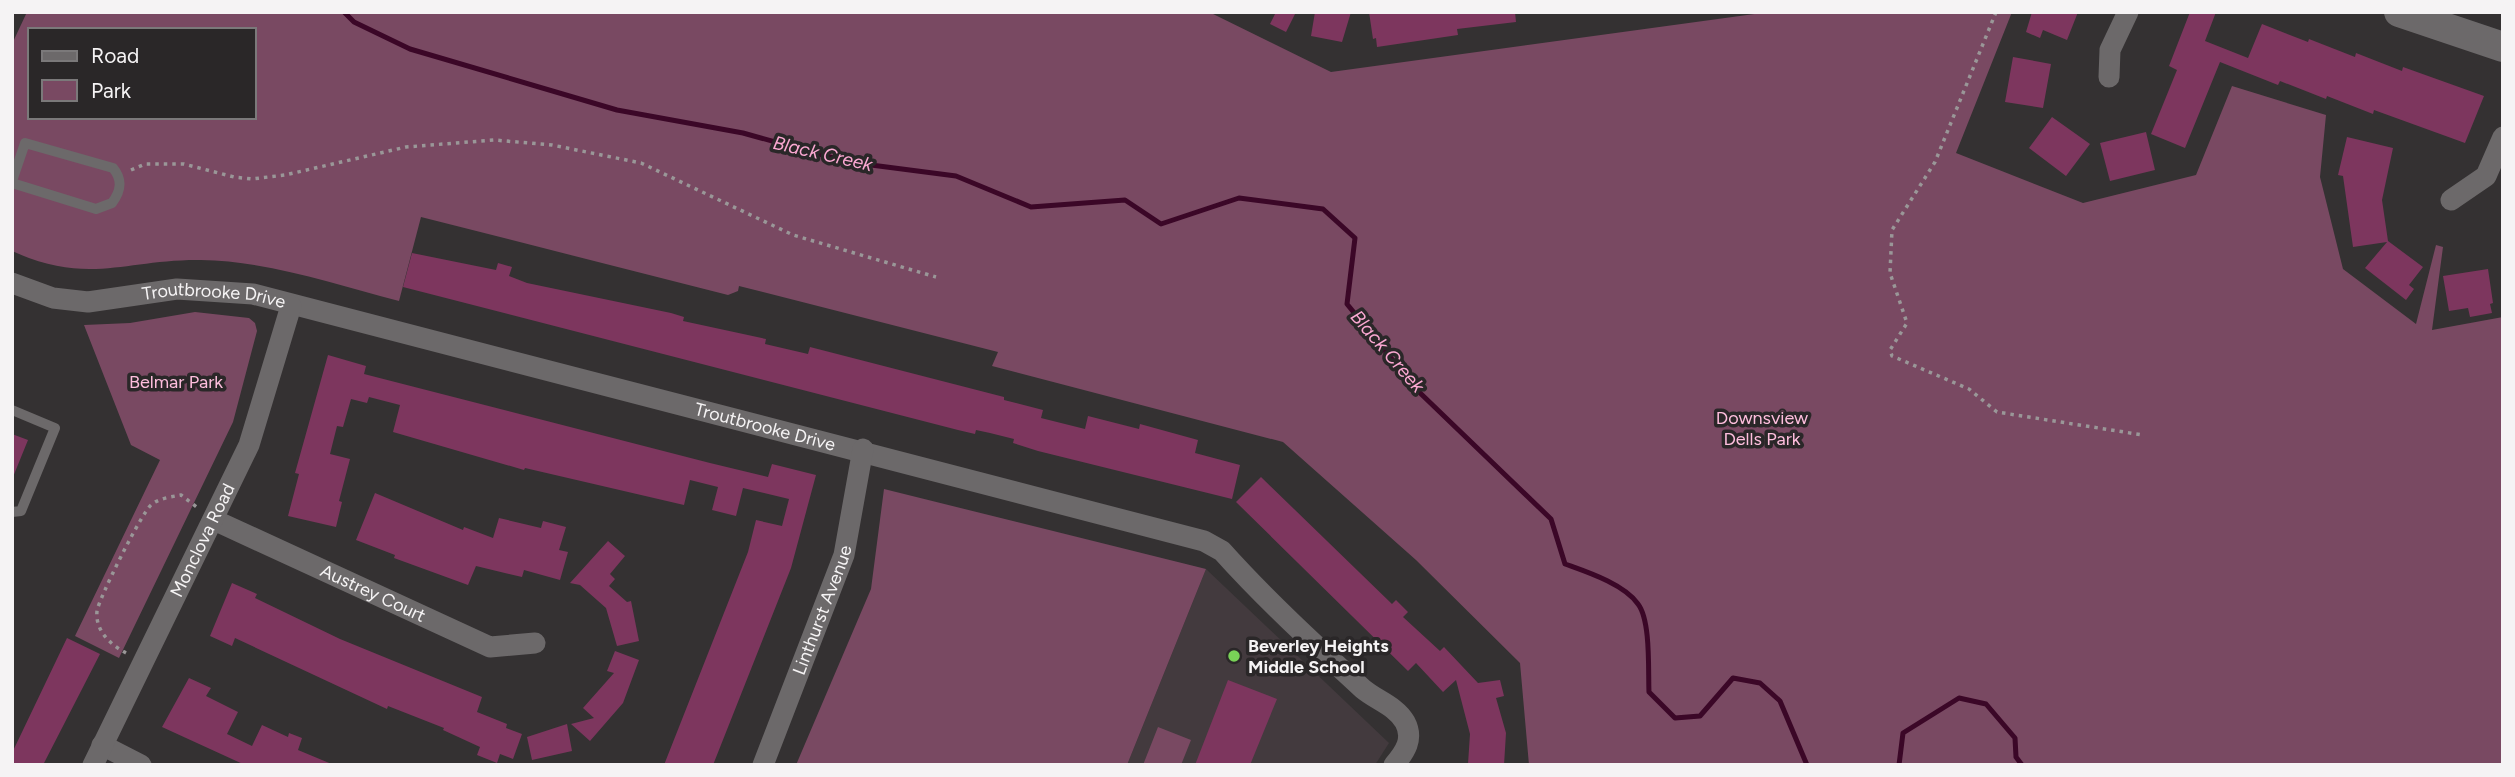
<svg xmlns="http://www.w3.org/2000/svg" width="2515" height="777" font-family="Figtree,sans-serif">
<rect width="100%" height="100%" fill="#343132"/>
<path fill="#433a3e" d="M 1206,569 L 1389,743 L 1375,765 L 1127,765 Z"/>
<path fill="#794962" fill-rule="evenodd" d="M 27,12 L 1209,12 L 1331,72 L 1769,12 L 2012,12 L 1956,153 L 2083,203 L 2196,175 L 2232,86 L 2326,115 L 2320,177 L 2343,269 L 2416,324 L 2436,245 L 2443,247 L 2432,330 L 2503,317 L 2503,765 L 1529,765 L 1520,663 L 1416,560 L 1283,442 L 992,366 L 998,352 L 739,286 L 738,291 L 728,295 L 421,217 L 399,301 C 334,284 268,261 201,260 C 126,259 89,286 12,251 L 12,44 ZM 30,30 L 254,30 L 254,117 L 30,117 Z
M 195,312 L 249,318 L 255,323 L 257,331 L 233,422 L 119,658 L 75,636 L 160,460 L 131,445 L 84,325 L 130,323 Z
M 884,489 L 1206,569 L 1127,765 L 796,765 L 871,589 Z
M 1158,727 L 1191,740 L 1181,765 L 1143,765 Z"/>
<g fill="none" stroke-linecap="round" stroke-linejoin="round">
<path stroke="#3b0727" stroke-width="5" d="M 344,12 L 354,22 L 410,49 L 617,110 L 743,133 L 848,162 L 956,176 L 1031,207 L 1125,200 L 1161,224 L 1239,198 L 1323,209 L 1355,238 L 1347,304 L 1417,390 L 1551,519 L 1565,564 C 1587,572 1624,584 1638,604 C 1651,621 1648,671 1649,692 L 1675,718 L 1700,716 L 1733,678 L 1760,683 L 1780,701 L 1807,765
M 1899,765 L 1903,733 L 1959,698 L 1986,704 L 2015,738 L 2016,757 L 2022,765"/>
</g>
<path fill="#7d365e" d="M 1276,12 L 1296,12 L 1286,32 L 1270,24 Z
M 1315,12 L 1351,12 L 1342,42 L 1311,36 Z
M 1369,12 L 1515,12 L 1516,22 L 1457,29 L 1458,35 L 1377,47 L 1376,38 L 1373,39 Z
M 2032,12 L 2078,12 L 2067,40 L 2043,30 L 2040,38 L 2026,32 Z
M 2190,12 L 2216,12 L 2205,41 L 2248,58 L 2262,24 L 2308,42 L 2309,39 L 2355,57 L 2356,53 L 2402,71 L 2403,67 L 2484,96 L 2465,143 L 2374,110 L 2373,114 L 2327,96 L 2326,99 L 2280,81 L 2278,85 L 2220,62 L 2185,148 L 2151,134 L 2177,70 L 2169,66 Z
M 2013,57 L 2051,64 L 2043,108 L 2005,102 Z
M 2052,117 L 2090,144 L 2066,176 L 2029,148 Z
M 2146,132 L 2155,170 L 2110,181 L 2100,143 Z
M 2347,137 L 2393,148 L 2382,200 L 2388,241 L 2423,267 L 2409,285 L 2414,289 L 2406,300 L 2365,268 L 2387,242 L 2353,247 L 2343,176 L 2338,175 Z
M 412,253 L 496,270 L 498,263 L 512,267 L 509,276 L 527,283 L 671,313 L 684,317 L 683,321 L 766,339 L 765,344 L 808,354 L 810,347 L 1004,397 L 1004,400 L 1043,410 L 1041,418 L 1085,429 L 1088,416 L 1139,429 L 1140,424 L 1198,440 L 1195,453 L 1240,465 L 1232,499 L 1038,451 L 1013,443 L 1014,439 L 990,433 L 976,430 L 975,434 L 958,430 L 403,287 Z
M 2488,269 L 2493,303 L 2490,304 L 2492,313 L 2470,317 L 2468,308 L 2449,311 L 2443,276 Z
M 328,355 L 366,366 L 364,374 L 710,463 L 768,477 L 772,464 L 816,475 L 791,568 L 713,765 L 664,765 L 748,552 L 756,520 L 782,526 L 789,499 L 743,488 L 736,516 L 712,510 L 718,487 L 690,480 L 684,505 L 525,468 L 524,470 L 393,432 L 400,405 L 369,397 L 367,403 L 351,399 L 343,427 L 337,426 L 330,454 L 350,459 L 339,501 L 342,502 L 336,527 L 288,516 L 299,474 L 295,473 Z
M 12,434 L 28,440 L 13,477 L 12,477 Z
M 1261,477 L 1392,604 L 1396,600 L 1408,612 L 1403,617 L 1440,651 L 1444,647 L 1478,683 L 1500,680 L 1504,696 L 1496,698 L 1506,733 L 1504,765 L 1468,764 L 1470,734 L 1456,680 L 1443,692 L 1416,663 L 1408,671 L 1236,502 Z
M 375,493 L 463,530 L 464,527 L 493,538 L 499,518 L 541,528 L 543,521 L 566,527 L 559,550 L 568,552 L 560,580 L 524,570 L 522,577 L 476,566 L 468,585 L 394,558 L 395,555 L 356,540 Z
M 608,541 L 625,556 L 610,574 L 615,579 L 609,586 L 627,602 L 631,601 L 639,641 L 617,646 L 606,608 L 580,585 L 570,583 Z
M 232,583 L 257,594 L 255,598 L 340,639 L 482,697 L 477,712 L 507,724 L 506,728 L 522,734 L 513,759 L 500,754 L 497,763 L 477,755 L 480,747 L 443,730 L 444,728 L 388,706 L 387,709 L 235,638 L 232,646 L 210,636 Z
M 67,638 L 100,654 L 43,765 L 12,765 L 12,753 Z
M 615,651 L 639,660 L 623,703 L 590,741 L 571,724 L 594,718 L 583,708 L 614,673 L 607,671 Z
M 189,678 L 211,688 L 206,696 L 238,712 L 227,734 L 252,746 L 262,725 L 288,737 L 289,733 L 302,738 L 298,750 L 334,765 L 245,765 L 162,727 Z
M 1228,680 L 1277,699 L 1250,765 L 1195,765 Z
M 567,724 L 572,751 L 532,760 L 527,737 Z"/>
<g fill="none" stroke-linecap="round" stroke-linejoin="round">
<path stroke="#9a9798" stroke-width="3.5" stroke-dasharray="3.5 5" stroke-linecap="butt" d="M 1996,12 L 1935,162 L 1892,230 L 1890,273 L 1907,323 L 1890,350 L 1892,356 L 1969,389 L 1997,412 L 2143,435
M 131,170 L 145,164 L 184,164 L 234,177 L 252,179 L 285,175 L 406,147 L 494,140 L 552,145 L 641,163 L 793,235 L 936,277
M 126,653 C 111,645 95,631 97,611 C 99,598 141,514 151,505 C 159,498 171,497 181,495 L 198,508"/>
<path stroke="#6c696a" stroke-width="10" d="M 12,181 L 25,143 L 113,168 C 123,180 121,191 112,203 L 96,209 L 12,183
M 12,410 L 55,428 L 21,511 L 12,512"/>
<g stroke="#6c696a" stroke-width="21">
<path d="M 2109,77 L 2110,50 L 2128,12"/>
<path d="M 2451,200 L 2486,176 L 2503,137"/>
<path id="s1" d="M 12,283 L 53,298 L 88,302 L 177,289 L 253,294 L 1204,541 L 1222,551 C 1265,599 1315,645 1363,689 C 1376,700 1396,706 1405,722 C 1414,739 1405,752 1394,765"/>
<path id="s2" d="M 214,520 L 490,647 L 535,643"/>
<path d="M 102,745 L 141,765"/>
<path id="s3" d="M 93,765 L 249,445 L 291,306"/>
<path id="s4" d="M 763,765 L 844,555 L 863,449"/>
</g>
<path stroke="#6c696a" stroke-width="30" d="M 2399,12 L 2503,47"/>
</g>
<circle fill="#79d157" stroke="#2a2728" stroke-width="2.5" cx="1234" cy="656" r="7"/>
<g text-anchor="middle" stroke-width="7" stroke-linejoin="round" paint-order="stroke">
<g font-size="18" fill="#f5f3f4" stroke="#2a2728">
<text dy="6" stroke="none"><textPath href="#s1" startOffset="206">Troutbrooke Drive</textPath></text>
<text dy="6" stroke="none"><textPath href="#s1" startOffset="774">Troutbrooke Drive</textPath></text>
<text dy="6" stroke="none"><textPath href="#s3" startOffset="250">Monclova Road</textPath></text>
<text dy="6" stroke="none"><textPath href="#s2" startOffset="175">Austrey Court</textPath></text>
<text dy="6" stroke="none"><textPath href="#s4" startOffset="166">Linthurst Avenue</textPath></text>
</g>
<g font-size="18" fill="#febedd" stroke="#2a2728">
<text x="176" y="388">Belmar Park</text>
<text x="1762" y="424">Downsview<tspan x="1762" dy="21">Dells Park</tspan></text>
</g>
<g font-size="18" font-weight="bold" fill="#f5f3f4" stroke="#2a2728" text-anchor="start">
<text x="1248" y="652">Beverley Heights<tspan x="1248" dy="21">Middle School</tspan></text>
</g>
<g font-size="19" font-style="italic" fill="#fba8d2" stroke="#2a2728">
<text transform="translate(823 153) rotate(13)" y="7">Black Creek</text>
<text transform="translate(1388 351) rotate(49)" y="7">Black Creek</text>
</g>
</g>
<rect width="2515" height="777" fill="none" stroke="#f5f3f4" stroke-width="28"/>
<rect x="28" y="28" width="228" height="91" fill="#2a2728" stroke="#7b797a" stroke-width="2"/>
<rect x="42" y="51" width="35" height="10" fill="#6c696a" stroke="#7b797a" stroke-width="2"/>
<text x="91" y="63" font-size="21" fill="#f5f3f4">Road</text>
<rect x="42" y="80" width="35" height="21" fill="#794962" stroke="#7b797a" stroke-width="2"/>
<text x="91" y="98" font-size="21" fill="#f5f3f4">Park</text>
</svg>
